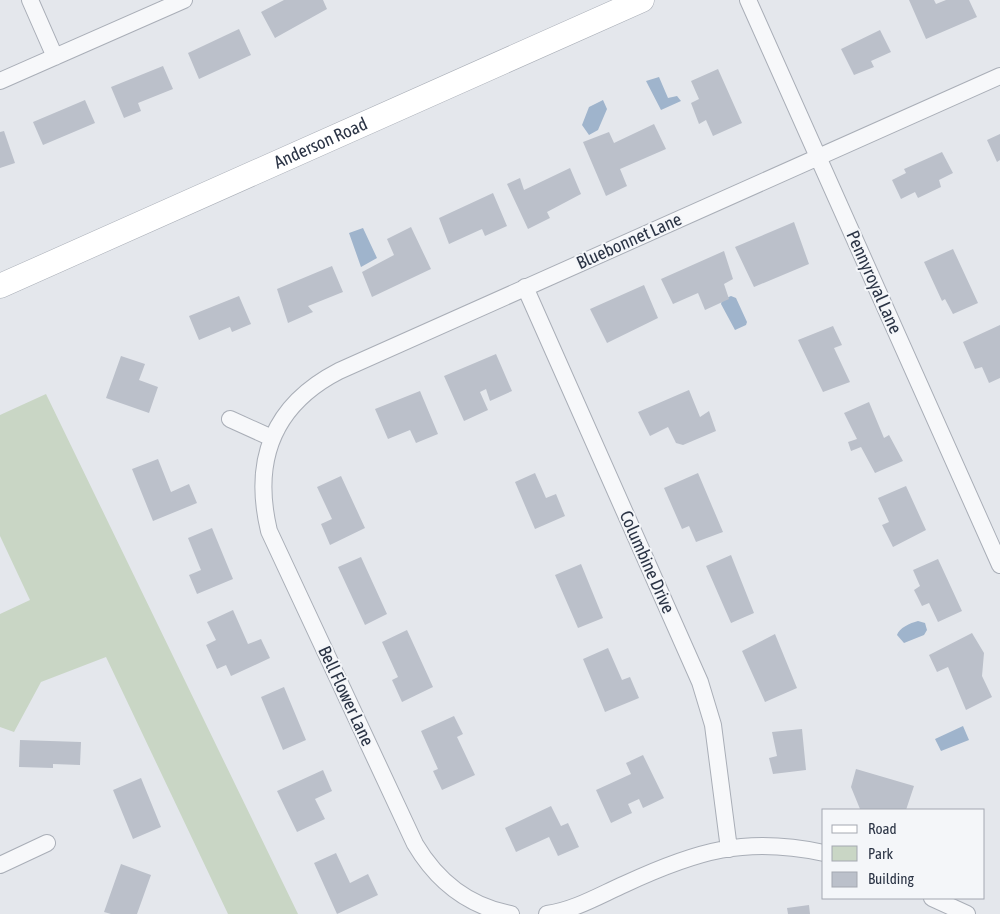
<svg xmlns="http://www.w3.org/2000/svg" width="1000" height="914" font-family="'Asap Condensed',sans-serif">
<rect width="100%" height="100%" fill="#e4e7ec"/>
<path fill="#c9d6c5" d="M 46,394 L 298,914 L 228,914 L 106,657 L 41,682 L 14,732 L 0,727 L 0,614 L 30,600 L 0,536 L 0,415 Z"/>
<path fill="#9fb4cc" d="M 659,77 L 668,98 L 677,96 L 681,101 L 661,110 L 646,81 Z
M 603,100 L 607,109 L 598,130 L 589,135 L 582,125 L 589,107 Z
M 363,228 L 377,258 L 361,267 L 349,233 Z
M 731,296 L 736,298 L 747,322 L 746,325 L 735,330 L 721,304 L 722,300 Z
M 918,621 L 925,623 L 927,630 L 924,635 L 904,643 L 897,635 C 899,628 910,623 918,621 Z
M 963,726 L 969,740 L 941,751 L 935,739 Z"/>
<path fill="#bbc0ca" d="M 284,0 L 323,0 L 327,9 L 275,38 L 261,12 Z
M 909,0 L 934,0 L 936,4 L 946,0 L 969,0 L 977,17 L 926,39 Z
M 239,29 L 251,55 L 199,79 L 188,53 Z
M 880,30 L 891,52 L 871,61 L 874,67 L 854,75 L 841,49 Z
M 163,66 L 173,89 L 138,103 L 141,111 L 124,118 L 111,87 Z
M 718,69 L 742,123 L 713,136 L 706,120 L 699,124 L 691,103 L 699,99 L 691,81 Z
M 85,100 L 95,123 L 43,145 L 33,122 Z
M 654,124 L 666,149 L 620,169 L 627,186 L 606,196 L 583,142 L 609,132 L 614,143 Z
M 4,131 L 15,163 L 0,168 L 0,132 Z
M 1000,134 L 1000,160 L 997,162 L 987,140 Z
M 942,152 L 953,173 L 939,180 L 941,187 L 918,198 L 915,192 L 901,199 L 892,180 L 906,173 L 904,169 Z
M 570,168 L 581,194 L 547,212 L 550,218 L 528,229 L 507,184 L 520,178 L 524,190 Z
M 493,193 L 507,226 L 485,236 L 482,229 L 449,244 L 439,218 Z
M 794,222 L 809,264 L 754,287 L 735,247 Z
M 411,227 L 431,269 L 372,297 L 362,272 L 394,255 L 387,239 Z
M 953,249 L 978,303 L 953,314 L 945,299 L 942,301 L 924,262 Z
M 724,251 L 733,279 L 724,284 L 729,299 L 705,310 L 698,293 L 673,304 L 661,279 Z
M 332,266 L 343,292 L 308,306 L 313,312 L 288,323 L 277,289 Z
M 644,285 L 658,318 L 607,343 L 590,309 Z
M 239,296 L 251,324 L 232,332 L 230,327 L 199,340 L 189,316 Z
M 1000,325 L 1000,378 L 989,383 L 982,367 L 975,369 L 963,342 Z
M 833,326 L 842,345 L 834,348 L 850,382 L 823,392 L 798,340 Z
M 496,354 L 512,391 L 490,401 L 486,389 L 480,392 L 488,410 L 464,421 L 444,376 Z
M 121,356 L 145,364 L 139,380 L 158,387 L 149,413 L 106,398 Z
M 689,390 L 700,417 L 709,411 L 716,431 L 683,445 L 676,443 L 668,427 L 650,436 L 638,412 Z
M 420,391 L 438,434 L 416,443 L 410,430 L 388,439 L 375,409 Z
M 869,402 L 884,438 L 889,435 L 903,461 L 875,473 L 861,447 L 851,451 L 848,442 L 857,439 L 844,413 Z
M 158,459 L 171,492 L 189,484 L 197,503 L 153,521 L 132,469 Z
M 535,473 L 546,498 L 556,494 L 565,516 L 535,529 L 515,482 Z
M 698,473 L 723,532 L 696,542 L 689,526 L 682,529 L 664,488 Z
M 341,476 L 365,528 L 330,545 L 321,524 L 332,519 L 317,487 Z
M 906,486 L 926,530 L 893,547 L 882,525 L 889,522 L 878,498 Z
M 212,528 L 233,579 L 197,594 L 189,575 L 201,570 L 188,538 Z
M 731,555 L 754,613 L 731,623 L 706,566 Z
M 361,557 L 387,614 L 365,625 L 338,567 Z
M 938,559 L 962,611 L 938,622 L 929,603 L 922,606 L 914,590 L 920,586 L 913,570 Z
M 581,564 L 603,618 L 578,628 L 555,575 Z
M 233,610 L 248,644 L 261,639 L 270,658 L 231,676 L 226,665 L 217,669 L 206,645 L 216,640 L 207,622 Z
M 407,630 L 433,687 L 402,702 L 392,680 L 398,677 L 382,642 Z
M 972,633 L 984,653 L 982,676 L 992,697 L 966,710 L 948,667 L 937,672 L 929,655 Z
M 775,634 L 797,688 L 765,702 L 742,651 Z
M 608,648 L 622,680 L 630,677 L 639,698 L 605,712 L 583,659 Z
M 284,687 L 306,740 L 283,750 L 261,697 Z
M 454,716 L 463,734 L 457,737 L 475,775 L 442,790 L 433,771 L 438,769 L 421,731 Z
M 802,729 L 806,770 L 773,774 L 769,758 L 777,756 L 772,732 Z
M 20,740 L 81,742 L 80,765 L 53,764 L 53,768 L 19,767 Z
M 643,755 L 664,798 L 643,808 L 639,799 L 628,804 L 632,813 L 611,823 L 596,790 L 631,774 L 626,763 Z
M 856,769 L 914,786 L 906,810 L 860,809 L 851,787 Z
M 323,770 L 332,791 L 315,799 L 325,819 L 297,832 L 277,791 Z
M 141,778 L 161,827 L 133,839 L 113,790 Z
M 551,806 L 561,826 L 568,823 L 579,847 L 558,856 L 549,837 L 516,852 L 505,828 Z
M 336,853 L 350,883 L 368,874 L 378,895 L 337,914 L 314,863 Z
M 121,864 L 151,875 L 137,914 L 111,914 L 104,912 Z
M 809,905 L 810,914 L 788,914 L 787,908 Z"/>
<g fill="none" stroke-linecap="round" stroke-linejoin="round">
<g stroke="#a9aeb7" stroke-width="18">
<path id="street" d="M 30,0 L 55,57
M 748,0 L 1000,565
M 0,81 L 184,0
M 525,287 L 700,682 L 713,725 L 729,849
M 230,419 L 272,438
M 0,865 L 47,843
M 932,898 L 967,914
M 511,914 C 467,906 437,881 415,844 L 269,531 C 252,460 273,405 339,371 L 1000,76
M 547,914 C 575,910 600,895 625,884 C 696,851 745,836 824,853"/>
</g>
<g stroke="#a9aeb7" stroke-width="25">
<g id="secondary">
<path id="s1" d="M 0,286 L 642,0"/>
</g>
</g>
<use href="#street" stroke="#f7f8fa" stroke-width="16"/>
<use href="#secondary" stroke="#fff" stroke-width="24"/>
</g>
<g text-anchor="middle" stroke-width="4" stroke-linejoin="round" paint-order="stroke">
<g font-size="18" fill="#2b3445" stroke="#f4f6f9">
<text dy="6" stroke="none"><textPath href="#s1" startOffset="351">Anderson Road</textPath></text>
<text transform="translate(629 241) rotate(-24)" y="6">Bluebonnet Lane</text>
<text transform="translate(874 282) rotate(66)" y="6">Pennyroyal Lane</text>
<text transform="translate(647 562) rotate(66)" y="6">Columbine Drive</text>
<text transform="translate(346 696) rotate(65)" y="6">Bell Flower Lane</text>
</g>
</g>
<rect x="822" y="809" width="162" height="90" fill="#f4f6f9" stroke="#a4a8b1"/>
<rect x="832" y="825" width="25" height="8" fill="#ffffff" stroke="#a4a8b1"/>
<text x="868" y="834" font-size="15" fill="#2b3445">Road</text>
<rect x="832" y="846" width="25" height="15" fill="#c9d6c5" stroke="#a4a8b1"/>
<text x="868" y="859" font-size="15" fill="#2b3445">Park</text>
<rect x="832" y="872" width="25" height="15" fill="#bbc0ca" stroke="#a4a8b1"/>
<text x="868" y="884" font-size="15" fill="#2b3445">Building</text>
</svg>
